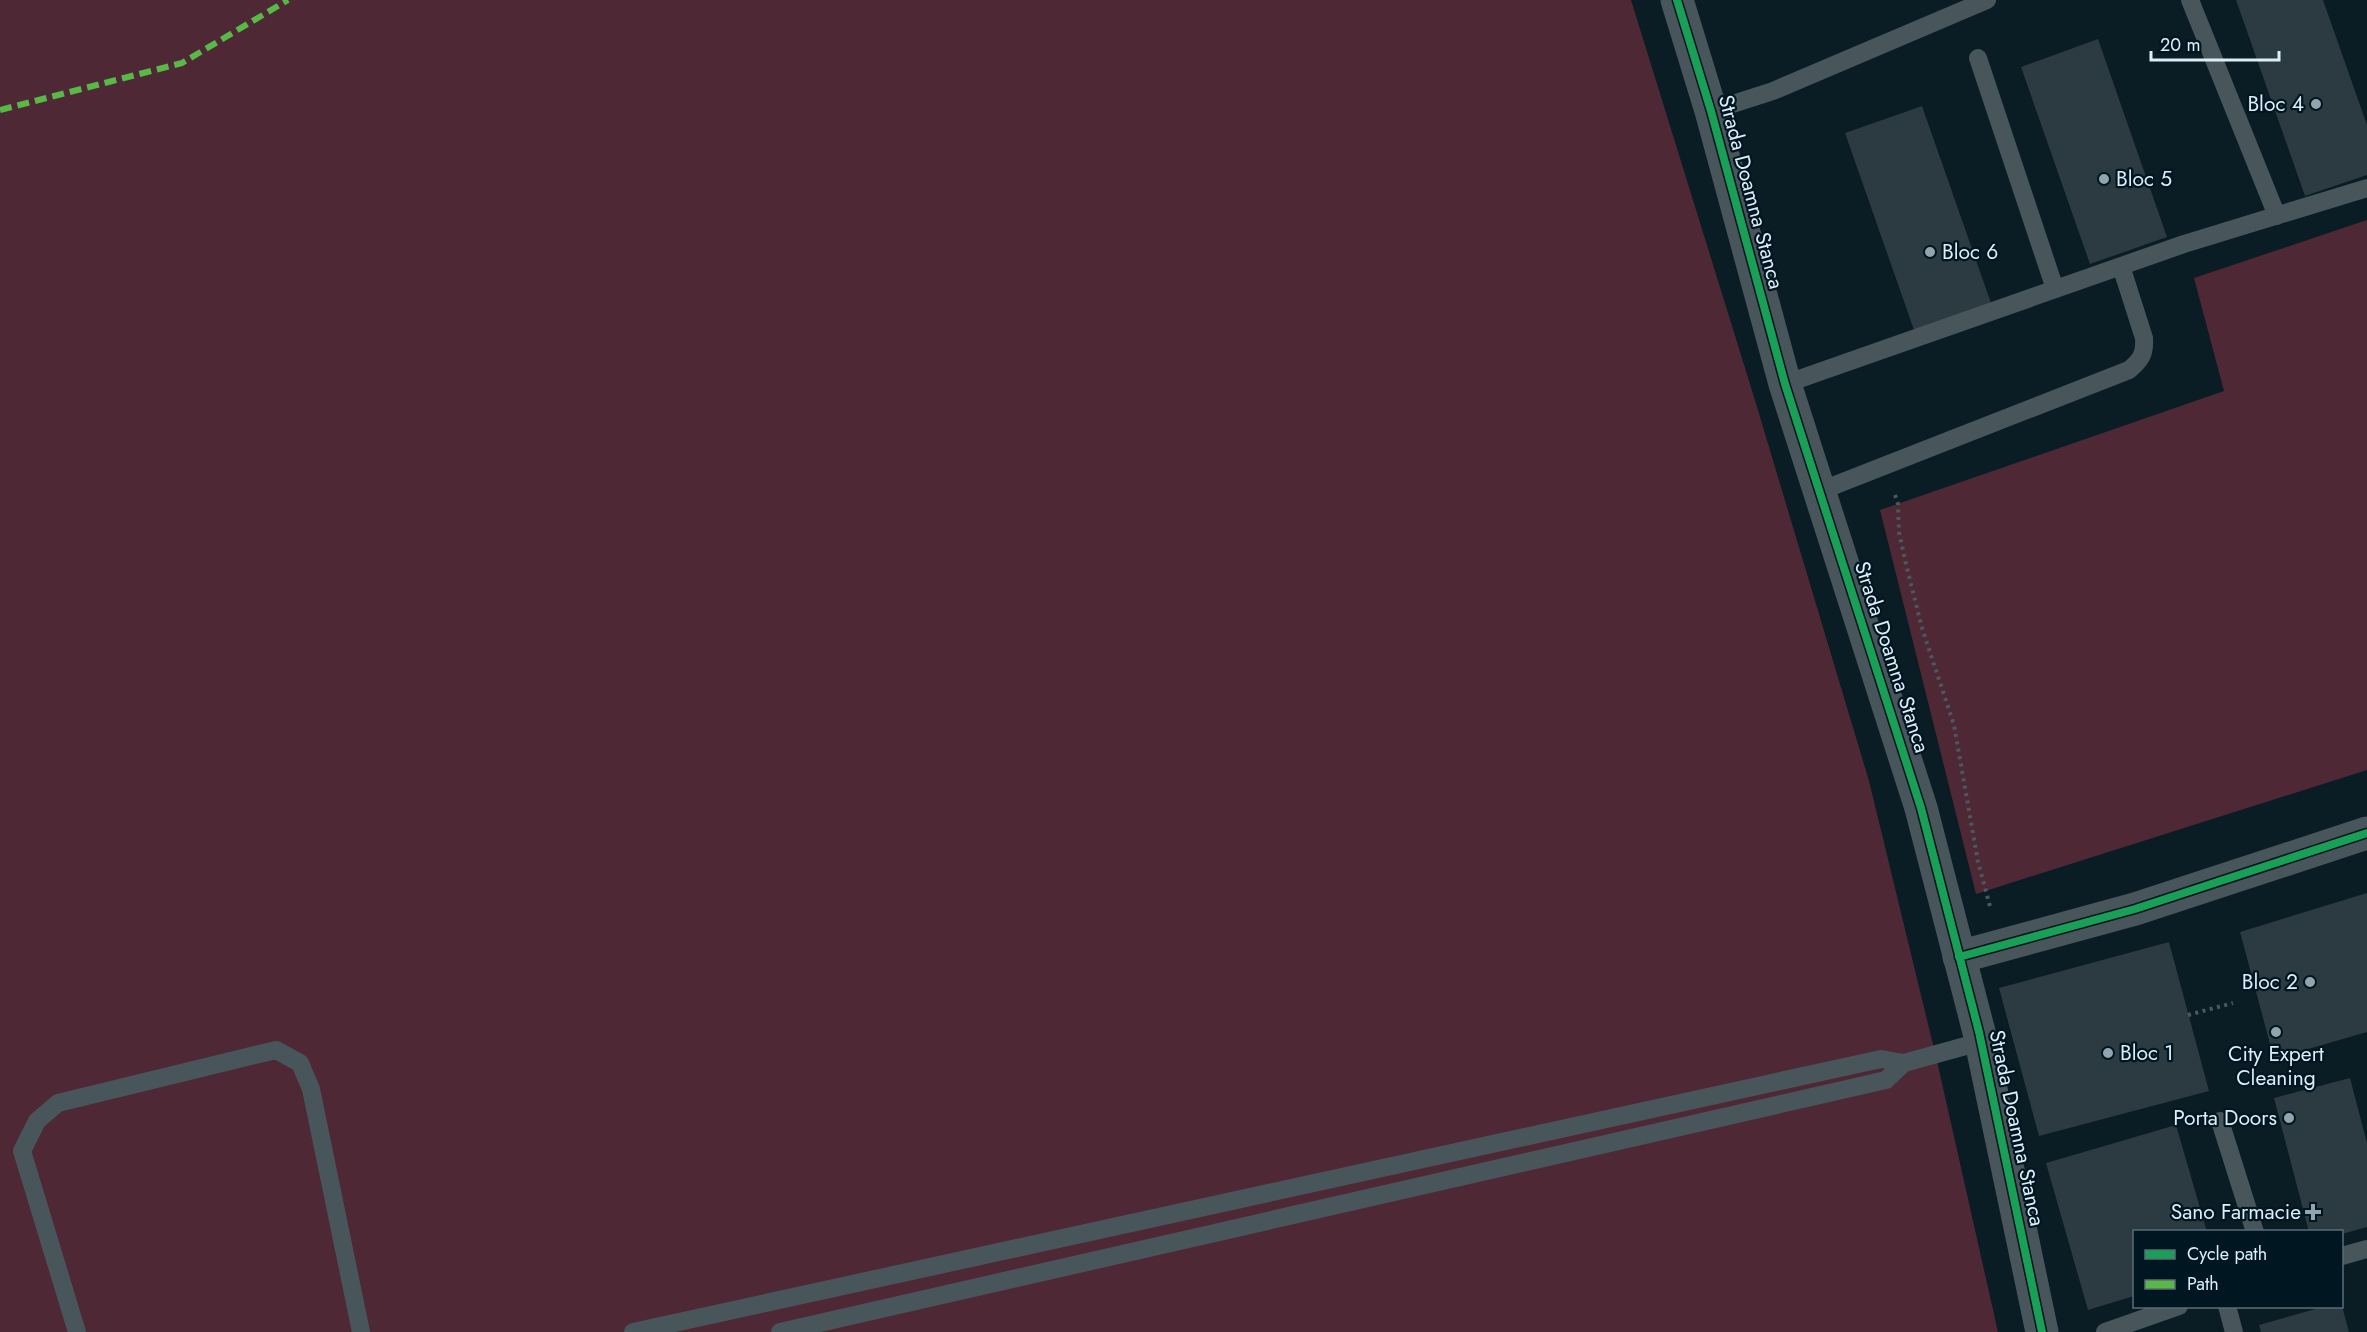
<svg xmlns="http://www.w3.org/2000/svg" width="2367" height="1332" font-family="Jost,sans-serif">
<rect width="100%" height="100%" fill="#0a1c24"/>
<path fill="#4e2935" d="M 0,0 L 1631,0 L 1754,397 L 1869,781 L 1937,1061 L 1998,1332 L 0,1332 Z
M 2367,220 L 2367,770 L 1976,894 L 1880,510 L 2224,391 L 2194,278 Z"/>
<path fill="#2c3a41" d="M 2236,0 L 2323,0 L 2367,125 L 2367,175 L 2305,196 Z
M 2098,39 L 2167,237 L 2090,264 L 2021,67 Z
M 1922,106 L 1991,303 L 1914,330 L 1845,133 Z
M 2367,893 L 2367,1032 L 2274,1059 L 2240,932 Z
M 2169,942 L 2209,1091 L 2039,1136 L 1999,988 Z
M 2350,1078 L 2367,1143 L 2367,1227 L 2342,1234 L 2342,1232 L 2309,1232 L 2274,1098 Z
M 2176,1125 L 2207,1232 L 2134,1232 L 2134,1296 L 2088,1310 L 2046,1163 Z
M 2326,1306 L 2342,1306 L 2349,1332 L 2261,1332 L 2259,1325 Z"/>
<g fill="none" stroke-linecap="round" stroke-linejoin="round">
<path stroke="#4b585e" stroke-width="4" stroke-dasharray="3 4.5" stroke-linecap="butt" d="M 1895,495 L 1898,504 L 1899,532 L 1905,560 L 1922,628 L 1954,725 L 1978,862 L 1991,910
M 2188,1015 L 2233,1003"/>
<path stroke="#48555b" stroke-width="18" d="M 2190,0 L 2277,216
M 1978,58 L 2055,289
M 1711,111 L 1773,91 L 1987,0
M 1785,384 L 2184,244 L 2367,188
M 1820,491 L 2129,370 C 2141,360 2145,354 2144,338 L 2121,266
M 2220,1121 L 2255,1232
M 2342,1256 L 2367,1249
M 2227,1306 L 2234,1332
M 77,1332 L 22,1151 L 37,1121 L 58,1103 L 276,1050 L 300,1063 L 311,1089 L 361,1332
M 633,1332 L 1881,1059 L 1904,1063 L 1980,1042
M 780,1332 L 1886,1080 L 1904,1063
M 2105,1332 L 2179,1306"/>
<path stroke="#48555b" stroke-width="33" d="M 1959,957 L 2135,909 L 2367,833"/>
<path stroke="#48555b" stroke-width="33" d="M 1677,0 L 1711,111 L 1785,384 L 1921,808 L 1979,1032 L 2042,1332"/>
<path stroke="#58b947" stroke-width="6" stroke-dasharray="12 6" stroke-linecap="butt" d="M 0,110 L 182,63 L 288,0"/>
<g stroke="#001621" stroke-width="11">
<path id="cycleway" d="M 1677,0 L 1711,111 L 1785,384 L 1921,808 L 1979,1032 L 2042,1332
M 1959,957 L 2135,909 L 2367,833"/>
</g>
<use href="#cycleway" stroke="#1a9f57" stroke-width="8"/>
</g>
<g fill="#92a5ae" stroke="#001621" stroke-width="2">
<circle cx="2316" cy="104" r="6"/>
<circle cx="2104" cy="179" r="6"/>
<circle cx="1930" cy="252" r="6"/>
<circle cx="2310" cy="982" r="6"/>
<circle cx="2276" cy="1032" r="6"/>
<circle cx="2108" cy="1053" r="6"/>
<circle cx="2289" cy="1118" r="6"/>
<path d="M2310 1203h6v6h6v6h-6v6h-6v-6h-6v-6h6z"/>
</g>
<g text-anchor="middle" stroke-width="4.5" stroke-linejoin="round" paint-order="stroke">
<g font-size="21" fill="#dceff9" stroke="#001621" text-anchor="end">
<text x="2304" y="111">Bloc 4</text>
<text x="2116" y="186" text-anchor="start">Bloc 5</text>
<text x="1942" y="259" text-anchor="start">Bloc 6</text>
<text x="2298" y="989">Bloc 2</text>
<text x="2120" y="1060" text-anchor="start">Bloc 1</text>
<text x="2276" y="1061" text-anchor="middle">City Expert<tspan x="2276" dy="24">Cleaning</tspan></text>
<text x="2277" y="1125">Porta Doors</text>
<text x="2301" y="1219">Sano Farmacie</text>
</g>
<g font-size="21" fill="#dceff9" stroke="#001621">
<text transform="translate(1751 192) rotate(75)" y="7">Strada Doamna Stanca</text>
<text transform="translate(1892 657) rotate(72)" y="7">Strada Doamna Stanca</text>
<text transform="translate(2017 1128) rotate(78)" y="7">Strada Doamna Stanca</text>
</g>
</g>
<rect x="2133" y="1230" width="210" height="78" fill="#001621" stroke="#586d77" stroke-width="1.5"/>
<rect x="2145" y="1250" width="30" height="9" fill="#1a9f57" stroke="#586d77" stroke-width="1.5"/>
<text x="2187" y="1260" font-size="18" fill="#dceff9">Cycle path</text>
<rect x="2145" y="1280" width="30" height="9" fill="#58b947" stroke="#586d77" stroke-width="1.5"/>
<text x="2187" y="1290" font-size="18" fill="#dceff9">Path</text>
<path d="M2151 51v9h128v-9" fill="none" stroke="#dceff9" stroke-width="3"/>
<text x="2160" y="51" font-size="18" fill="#dceff9" stroke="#001621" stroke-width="4.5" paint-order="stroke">20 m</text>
</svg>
